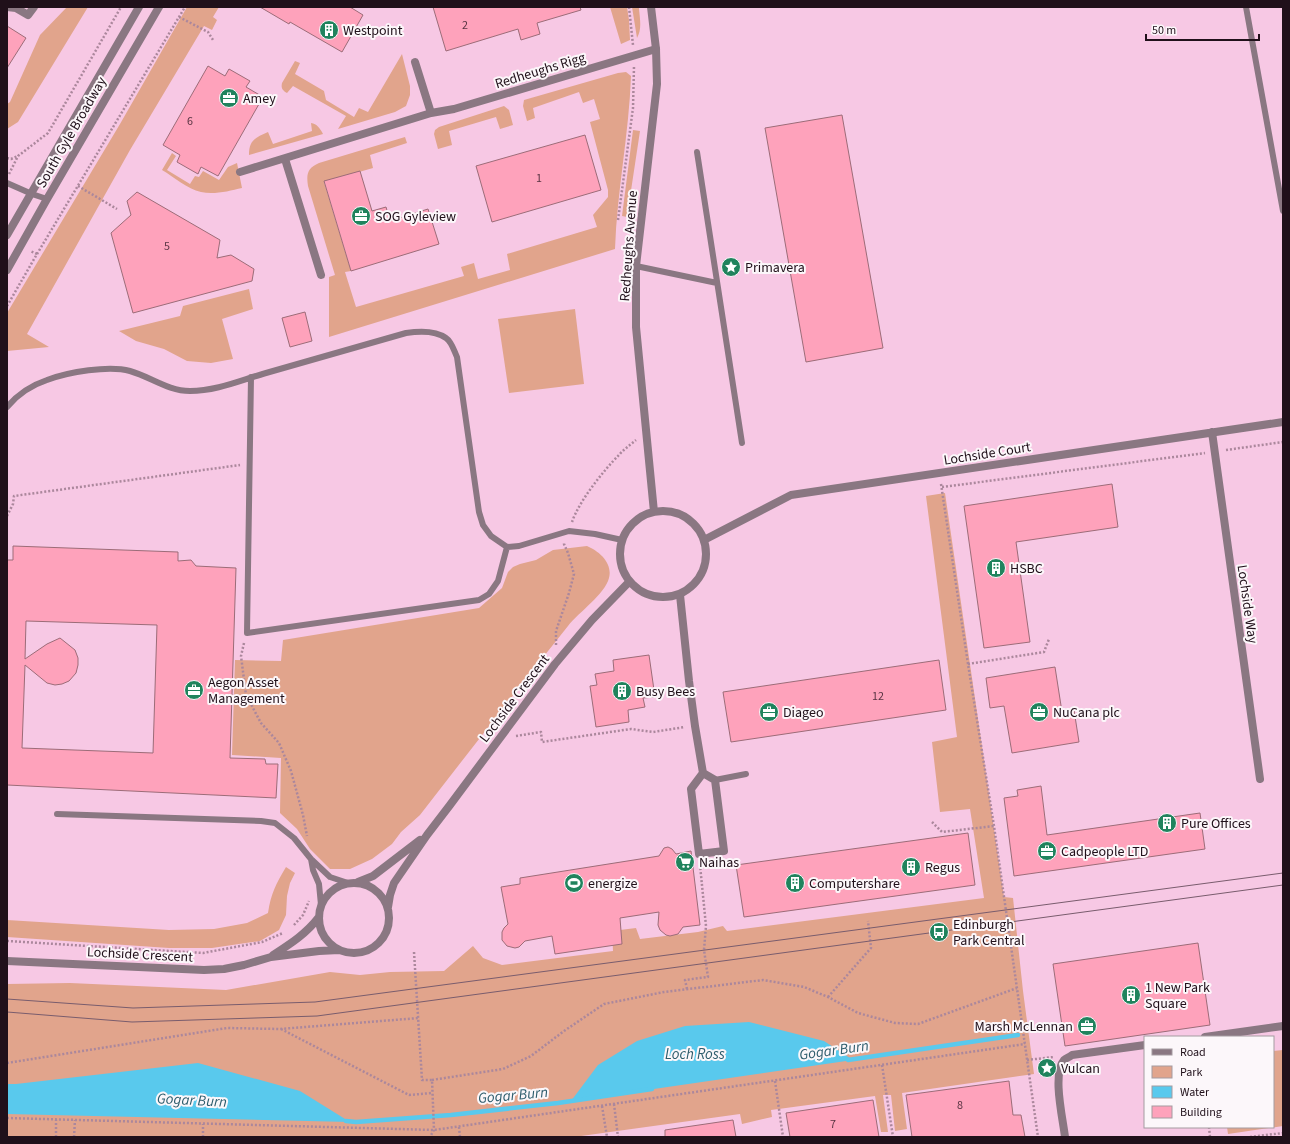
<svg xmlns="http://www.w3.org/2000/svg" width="1290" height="1144" font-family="'Source Sans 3',sans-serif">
<rect width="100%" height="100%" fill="#f7c8e4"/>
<path fill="#e1a48c" d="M 67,7 L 88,7 L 18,122 L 7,129 L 7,104 L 10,102 L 40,35 Z
M 187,7 L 219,7 L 213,17 L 217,20 L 212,30 L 204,26 L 130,150 L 27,334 L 49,347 L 7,351 L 7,313 L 120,124 Z
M 610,7 L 627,7 L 629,20 L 630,40 L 621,44 Z
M 632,7 L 639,7 L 639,9 C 640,20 642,29 637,38 Z
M 402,54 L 410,86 L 410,95 L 406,106 L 395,112 L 338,129 L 346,116 L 293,86 L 287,93 C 282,90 281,88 282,83 L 295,61 L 300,63 L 295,74 L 324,91 L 326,100 L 354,117 L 359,108 L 368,112 Z
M 626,72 L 631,76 C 629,134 617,191 615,249 L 329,337 L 329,277 L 335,275 L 308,186 C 306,173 308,168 319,163 L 405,137 L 407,143 L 370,155 L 373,168 L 324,182 L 351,271 L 345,272 L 356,307 L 464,276 L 461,267 L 474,263 L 478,279 L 510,270 L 507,254 L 597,227 L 593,215 L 608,197 L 608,190 L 590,122 L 600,119 L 594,99 L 583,103 L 579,92 L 533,108 L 535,118 L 527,121 L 523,106 L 524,100 L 618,73 Z
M 504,106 L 509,110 L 513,125 L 500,129 L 496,117 L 449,131 L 452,145 L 438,149 L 434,134 L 435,130 L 439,127 Z
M 311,123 C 317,124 320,128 323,134 L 249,155 C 249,140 255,138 268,132 L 273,144 L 312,131 Z
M 633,130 L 640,131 L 627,217 L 622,216 Z
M 172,153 L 176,156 L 167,170 L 190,184 L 195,176 L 199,177 L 203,171 L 219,180 L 228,167 L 237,163 L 242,188 C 229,191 214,195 201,192 C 187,189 174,177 162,170 Z
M 249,289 L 253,309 L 222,319 L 233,359 L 211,363 L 187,361 L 164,349 L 136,341 L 119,331 L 180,316 L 183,306 Z
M 575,309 L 584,384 L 509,393 L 498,319 Z
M 945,493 L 1004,897 L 1013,898 L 1023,991 L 1034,1074 L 902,1093 L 907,1129 L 895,1131 L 891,1095 L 883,1095 L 888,1132 L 881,1132 L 875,1096 L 771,1110 L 772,1117 L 742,1124 L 740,1114 L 574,1137 L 7,1137 L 7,984 L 70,983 L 226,990 L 330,972 L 360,975 L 390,972 L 444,971 L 473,946 L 483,958 L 502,965 L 613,951 L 612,931 L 636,928 L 640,939 L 698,932 L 723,926 L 727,931 L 984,898 L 970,809 L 940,812 L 932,742 L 957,737 L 926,496 Z
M 587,546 C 599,551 613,563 609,578 C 605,594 579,612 568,626 C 518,688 469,752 420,815 L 401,832 L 392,844 L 372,859 L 350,869 L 330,869 L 310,849 L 297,829 L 280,813 L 281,758 L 232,755 L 235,660 L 281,661 L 283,640 L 479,608 L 502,588 L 508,572 L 513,567 L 520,564 L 536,560 L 553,550 Z
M 286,867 L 295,873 L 290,883 L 287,896 L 286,915 L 279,930 L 260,941 L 212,948 L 169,948 L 7,937 L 7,920 L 169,930 L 214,929 L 247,923 L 268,913 C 271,893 276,884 286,867 Z
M 1283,1050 L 1283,1126 L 1228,1134 L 1227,1127 L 1273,1127 L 1273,1051 Z"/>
<path fill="#59c9ed" d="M 749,1022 L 824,1041 L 853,1060 L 571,1101 L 598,1065 L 637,1041 L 685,1026 Z
M 198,1063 L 300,1091 L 350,1122 L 7,1114 L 7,1084 L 16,1084 Z"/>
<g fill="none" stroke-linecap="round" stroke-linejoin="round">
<path stroke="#59c9ed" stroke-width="4.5" d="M 848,1060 L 1018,1035
M 346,1121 L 356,1122 L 451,1115 L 558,1103 L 652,1089"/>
</g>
<path fill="#fea2bb" stroke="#9c6c78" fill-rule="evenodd" d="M 260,7 L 350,7 L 363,15 L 342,52 L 290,22 L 289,24 Z
M 433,7 L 580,7 L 581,10 L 537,23 L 540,34 L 521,40 L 518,29 L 446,51 Z
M 7,26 L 26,38 L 7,68 Z
M 208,66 L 225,76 L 229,69 L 250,81 L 246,87 L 263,97 L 218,176 L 201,167 L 198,174 L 177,162 L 180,155 L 163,145 Z
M 842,115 L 883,348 L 806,362 L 765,128 Z
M 585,135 L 601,190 L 492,222 L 476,166 Z
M 360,171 L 372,211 L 386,207 L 390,221 L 428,209 L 439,244 L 351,271 L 324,181 Z
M 137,192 L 220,240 L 217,258 L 231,255 L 254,269 L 252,281 L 133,313 L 111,233 L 131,215 L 127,201 Z
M 305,312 L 312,341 L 290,347 L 282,318 Z
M 1112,484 L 1118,527 L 1016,542 L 1030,642 L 984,648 L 964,506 Z
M 13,546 L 178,552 L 178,561 L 191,560 L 196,566 L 236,568 L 230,758 L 265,759 L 266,764 L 278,764 L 276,798 L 7,785 L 7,560 L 13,560 ZM 26,621 L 157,625 L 153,753 L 22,748 L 25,665 L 47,683 L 55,685 L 62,684 L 69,681 L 76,673 L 78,665 L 78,658 L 75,650 L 60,638 L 47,644 L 25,659 Z
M 649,655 L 655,697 L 643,698 L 645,707 L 628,710 L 629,722 L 596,727 L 590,686 L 597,685 L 595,674 L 614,671 L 613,660 Z
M 939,660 L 946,710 L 731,742 L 723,692 Z
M 1055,667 L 1062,712 L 1074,710 L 1079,742 L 1012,753 L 1004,706 L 990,708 L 986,678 Z
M 1041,786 L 1047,835 L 1200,813 L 1205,849 L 1014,876 L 1004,798 L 1018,796 L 1017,790 Z
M 968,833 L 975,885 L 744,917 L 736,865 Z
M 668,847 L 672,849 L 676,854 L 691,851 L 700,925 L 683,927 L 678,934 L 670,936 L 666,935 L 660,930 L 658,925 L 659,912 L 620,918 L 622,944 L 555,954 L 552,936 L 525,941 L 519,947 L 515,948 L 507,946 L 502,940 L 502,932 L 504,928 L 508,924 L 501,887 L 520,884 L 520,878 L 659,856 L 664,848 Z
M 1198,943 L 1210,1025 L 1065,1046 L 1053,964 Z
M 1009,1081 L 1013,1115 L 1021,1115 L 1025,1137 L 912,1137 L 906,1095 Z
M 873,1100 L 879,1137 L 790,1137 L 786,1113 Z
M 733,1120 L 736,1137 L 665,1137 L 665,1130 Z"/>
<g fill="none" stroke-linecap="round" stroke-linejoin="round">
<path stroke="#ab879c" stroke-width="2.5" stroke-dasharray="2 2" stroke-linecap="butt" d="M 629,7 L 633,45
M 179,17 L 208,32 L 213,40
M 7,158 L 11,159 L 18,156
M 9,174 L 18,156 L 48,133 L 121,7
M 78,186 L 117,209
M 618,220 L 633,108 L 634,66
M 37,254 L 185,7
M 7,306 L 37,254 L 30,251
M 1226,450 L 1283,442
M 941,484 L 968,664 L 994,826 L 1038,1137
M 942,487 L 1205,453
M 7,516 L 13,504 L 14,496 L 240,465
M 572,522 C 579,501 604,470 619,455 C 624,449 630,445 636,440
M 244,643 L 241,656 L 246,695 L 261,723 L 279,743 L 291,771 L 303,815 L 307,836
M 556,645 L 556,631 L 569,593 L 574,574 L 568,553 L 564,544 L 564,543
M 968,664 L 1044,652 L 1049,639
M 516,736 L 541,732 L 542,742 L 631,729 L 653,732 L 685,727
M 932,822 L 942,832 L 994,826
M 294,925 L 303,915 L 309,901
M 7,941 L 203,953 L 262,942 L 283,933
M 414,952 L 422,1080 L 432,1080 L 434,1130 L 430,1137
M 687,989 L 685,980 L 708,977 L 704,950 L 706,926 L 700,865
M 828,997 L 871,948 L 868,921
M 281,1029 L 409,1095 L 432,1093
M 1027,1060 L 1054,1057
M 7,1063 L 227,1028 L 280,1029 L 419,1018
M 882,1065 L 893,1137
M 432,1080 L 503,1069 L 531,1056 L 564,1031 L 604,1004 L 664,992 L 763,980 L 804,987 L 828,997 L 858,1013 L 895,1023 L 918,1024 L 1017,988
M 775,1081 L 783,1137
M 614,1104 L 618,1137
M 602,1106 L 607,1137
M 7,1118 L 434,1130 L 1025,1044
M 459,1127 L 460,1137
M 1209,1127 L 1210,1137
M 56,1137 L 56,1120
M 74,1137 L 75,1120
M 203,1137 L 203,1124
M 1250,1137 L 1283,1133"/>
<path stroke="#8a7782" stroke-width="6" d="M 1246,7 L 1283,211
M 697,152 L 742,443
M 7,183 L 32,194 L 47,199
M 636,266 L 717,283
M 251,377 L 247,633 L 479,600 L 489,594 L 498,581 L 507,547
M 7,407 C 17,395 32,385 47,380 C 68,372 109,365 130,371 C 151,377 168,391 190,391 C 217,391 241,380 266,373 C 313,360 359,346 406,333 C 419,331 435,330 446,338 C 452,342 454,351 457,357 L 479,512 L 483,525 L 491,536 L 507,547 L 519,546 L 569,531 L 595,534 L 622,540
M 715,780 L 746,774
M 57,814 L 261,821 L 275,823 L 294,838 L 311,859 L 330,877 L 348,883
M 311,859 L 313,870 L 319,884 L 321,905"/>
<path stroke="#8a7782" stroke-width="8" d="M 7,7 L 16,8 L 28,15 L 34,7
M 415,62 L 431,113
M 285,159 L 321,275
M 240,172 L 431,113 L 454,109 L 656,49
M 1212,432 L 1260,779
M 704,540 L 791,495 L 1283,422
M 680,595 L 689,681 L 695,726 L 703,773 L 715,780 L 724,851 L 699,854 L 691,789 L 703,773
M 1205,1037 L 1283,1026
M 1065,1137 C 1063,1119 1052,1074 1064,1060 C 1066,1058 1070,1057 1072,1055 L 1145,1045"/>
<path stroke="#8a7782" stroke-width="8" d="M 651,7 L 656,49 L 657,84 L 636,266 L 636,327 L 654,512
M 7,235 L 139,7
M 7,270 L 47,199 L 159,7
M620 554a43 43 0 1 1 86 0a43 43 0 1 1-86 0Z
M 358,882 L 373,876 L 420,840
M319 918a35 35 0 1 1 70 0a35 35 0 1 1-70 0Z
M 388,907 L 390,895 L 394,883 L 427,835 L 450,805 L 555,664 L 592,620 L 629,582
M 273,955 C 290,944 306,934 319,917
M 7,961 L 204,970 L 224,969 L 244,965 L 271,957 L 319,951 L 339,950"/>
<path stroke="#795c6d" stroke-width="1" d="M 7,999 L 133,1008 L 315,1002 L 1283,873
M 7,1012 L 132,1022 L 317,1016 L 1283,885"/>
</g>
<defs>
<g id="building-disc" transform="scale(1)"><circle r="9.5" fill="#20835d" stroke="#fcf7fa"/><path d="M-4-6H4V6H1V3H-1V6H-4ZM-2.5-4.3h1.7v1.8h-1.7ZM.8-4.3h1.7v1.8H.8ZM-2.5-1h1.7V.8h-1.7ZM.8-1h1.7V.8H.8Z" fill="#fff"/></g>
<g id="office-disc" transform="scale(1)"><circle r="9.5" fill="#20835d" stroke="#fcf7fa"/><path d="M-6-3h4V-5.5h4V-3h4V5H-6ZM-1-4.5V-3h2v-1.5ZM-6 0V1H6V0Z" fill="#fff"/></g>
<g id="sight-disc" transform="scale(1)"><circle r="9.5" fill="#20835d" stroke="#fcf7fa"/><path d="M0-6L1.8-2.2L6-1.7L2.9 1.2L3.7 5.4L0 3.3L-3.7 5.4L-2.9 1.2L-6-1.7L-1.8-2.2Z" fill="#fff"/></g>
<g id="supermarket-disc" transform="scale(1)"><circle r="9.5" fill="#20835d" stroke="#fcf7fa"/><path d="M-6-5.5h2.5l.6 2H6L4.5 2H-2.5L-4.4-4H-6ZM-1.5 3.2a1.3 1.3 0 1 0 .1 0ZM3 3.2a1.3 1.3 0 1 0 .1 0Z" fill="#fff"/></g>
<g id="stadium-disc" transform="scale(1)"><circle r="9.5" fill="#20835d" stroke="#fcf7fa"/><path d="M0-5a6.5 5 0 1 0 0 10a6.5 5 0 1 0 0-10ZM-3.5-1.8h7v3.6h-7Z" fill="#fff"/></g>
<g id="bus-disc" transform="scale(1)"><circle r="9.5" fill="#20835d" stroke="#fcf7fa"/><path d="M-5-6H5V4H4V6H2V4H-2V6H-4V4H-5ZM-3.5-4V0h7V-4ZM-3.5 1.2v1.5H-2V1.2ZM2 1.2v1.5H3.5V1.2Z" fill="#fff"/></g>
</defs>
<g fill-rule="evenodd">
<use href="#building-disc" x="329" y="30"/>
<use href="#office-disc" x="229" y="98"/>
<use href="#office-disc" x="361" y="216"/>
<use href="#sight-disc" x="731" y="267"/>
<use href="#building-disc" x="996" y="568"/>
<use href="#office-disc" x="194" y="690"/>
<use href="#building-disc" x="622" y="691"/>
<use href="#office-disc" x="769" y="712"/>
<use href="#office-disc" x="1039" y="712"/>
<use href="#building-disc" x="1167" y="823"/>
<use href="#office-disc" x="1047" y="851"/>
<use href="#supermarket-disc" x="685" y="862"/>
<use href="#building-disc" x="911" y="867"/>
<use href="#stadium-disc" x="574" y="883"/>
<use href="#building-disc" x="795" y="883"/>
<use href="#bus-disc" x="939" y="932"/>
<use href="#building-disc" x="1131" y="995"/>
<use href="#office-disc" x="1087" y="1026"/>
<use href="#sight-disc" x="1047" y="1068"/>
</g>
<g text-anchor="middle" stroke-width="4" stroke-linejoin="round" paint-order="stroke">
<g font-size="12" fill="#583442">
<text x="465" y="29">2</text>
<text x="190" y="125">6</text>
<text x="539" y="182">1</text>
<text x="167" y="250">5</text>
<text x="878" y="700">12</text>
<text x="960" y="1109">8</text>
<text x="833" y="1128">7</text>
</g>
<g font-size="14" fill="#20101a" stroke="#fcf7fa" text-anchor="start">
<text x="343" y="35">Westpoint</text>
<text x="243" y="103">Amey</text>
<text x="375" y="221">SOG Gyleview</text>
<text x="745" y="272">Primavera</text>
<text x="1010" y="573">HSBC</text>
<text x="208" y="687">Aegon Asset<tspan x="208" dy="16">Management</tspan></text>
<text x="636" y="696">Busy Bees</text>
<text x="783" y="717">Diageo</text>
<text x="1053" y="717">NuCana plc</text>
<text x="1181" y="828">Pure Offices</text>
<text x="1061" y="856">Cadpeople LTD</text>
<text x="699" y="867">Naihas</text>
<text x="925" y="872">Regus</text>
<text x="588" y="888">energize</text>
<text x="809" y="888">Computershare</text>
<text x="953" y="929">Edinburgh<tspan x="953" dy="16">Park Central</tspan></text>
<text x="1145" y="992">1 New Park<tspan x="1145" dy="16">Square</tspan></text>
<text x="1073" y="1031" text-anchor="end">Marsh McLennan</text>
<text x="1061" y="1073">Vulcan</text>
</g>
<g font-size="14" fill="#20101a" stroke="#fcf7fa">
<text transform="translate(540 70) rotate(-17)" y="5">Redheughs Rigg</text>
<text transform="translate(71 132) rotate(-60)" y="5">South Gyle Broadway</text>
<text transform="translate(628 246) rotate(-86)" y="5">Redheughs Avenue</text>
<text transform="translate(987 453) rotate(-9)" y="5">Lochside Court</text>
<text transform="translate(1248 604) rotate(82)" y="5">Lochside Way</text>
<text transform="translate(514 698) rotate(-53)" y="5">Lochside Crescent</text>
<text transform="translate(140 954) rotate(3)" y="5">Lochside Crescent</text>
</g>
<g font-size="15" font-style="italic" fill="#2d5c6c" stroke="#fcf7fa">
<text transform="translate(834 1050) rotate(-8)" y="5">Gogar Burn</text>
<text x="695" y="1059">Loch Ross</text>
<text transform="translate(513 1095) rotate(-5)" y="5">Gogar Burn</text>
<text transform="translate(192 1100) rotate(3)" y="5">Gogar Burn</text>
</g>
</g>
<rect width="1290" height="1144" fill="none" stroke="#20101a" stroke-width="16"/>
<rect x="1144" y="1036" width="130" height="92" fill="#fcf7fa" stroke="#a49ba0"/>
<rect x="1152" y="1049" width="20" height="6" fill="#8a7782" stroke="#a49ba0"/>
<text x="1180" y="1056" font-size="12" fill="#20101a">Road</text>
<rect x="1152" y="1066" width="20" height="12" fill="#e1a48c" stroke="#a49ba0"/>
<text x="1180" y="1076" font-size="12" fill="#20101a">Park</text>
<rect x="1152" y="1086" width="20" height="12" fill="#59c9ed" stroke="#a49ba0"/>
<text x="1180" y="1096" font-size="12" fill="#20101a">Water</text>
<rect x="1152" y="1106" width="20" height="12" fill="#fea2bb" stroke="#a49ba0"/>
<text x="1180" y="1116" font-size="12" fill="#20101a">Building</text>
<path d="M1146 34v6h113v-6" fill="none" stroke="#20101a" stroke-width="2"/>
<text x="1152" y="34" font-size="12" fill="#20101a" stroke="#fcf7fa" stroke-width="3" paint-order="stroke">50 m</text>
</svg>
